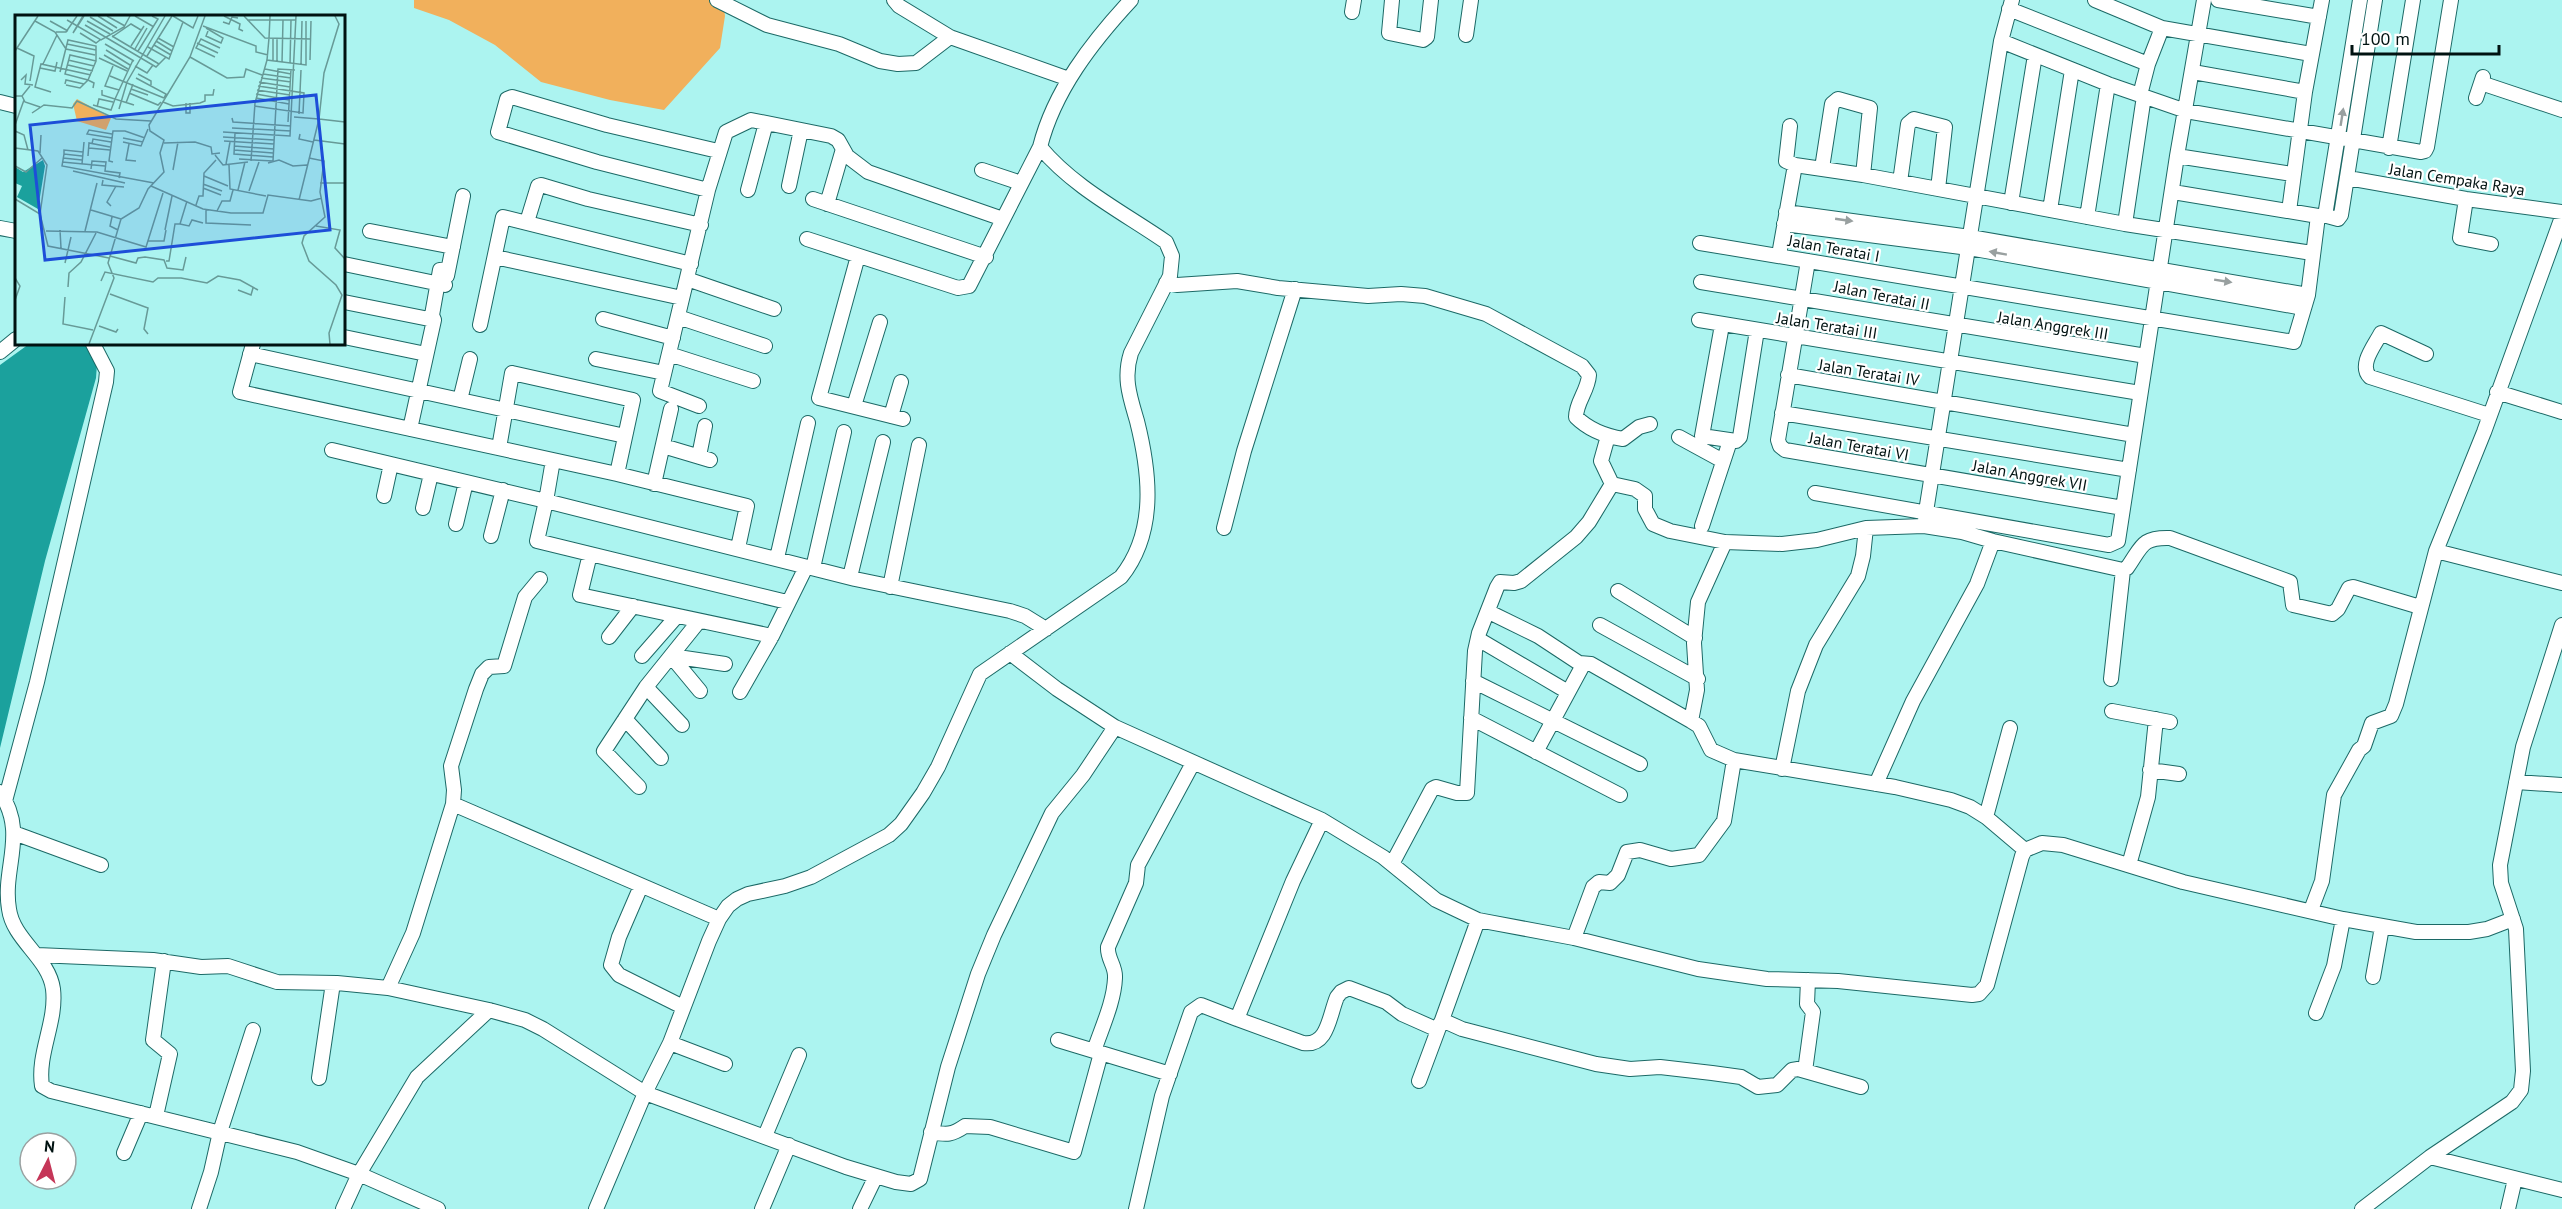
<svg xmlns="http://www.w3.org/2000/svg" width="2562" height="1209" font-family="'PT Sans',sans-serif">
<rect width="100%" height="100%" fill="#acf4f0"/>
<path fill="#f1b05c" d="M 414,0 L 723,0 L 725,16 L 720,48 L 664,110 L 610,100 L 541,82 L 495,45 L 449,20 L 414,8 Z"/>
<path fill="#1ba19d" d="M 29,344 L 90,344 L 97,364 L 96,378 L 45,561 L 0,748 L 0,365 Z"/>
<g fill="none" stroke-linecap="round" stroke-linejoin="round">
<g stroke="#1c6966" stroke-width="16">
<path id="minor" d="M 717,0 L 767,25 L 839,44 L 880,61 L 898,64 L 916,63 L 950,37
M 894,0 L 899,6 L 950,37 L 1069,79
M 1392,0 L 1389,33 L 1423,40 L 1427,37 L 1431,0
M 2095,0 L 2162,28 L 2311,54
M 2218,0 L 2319,17
M 2009,9 L 2148,64
M 1352,12 L 1354,0
M 1466,35 L 1471,0
M 2001,41 L 2108,84 L 2186,111 L 2421,152 L 2425,151 L 2427,147 L 2451,0
M 2193,72 L 2305,92
M 2481,83 L 2562,110
M 2140,95 L 2148,64 L 2162,28
M 2476,98 L 2483,77
M 0,102 L 16,106
M 1790,126 L 1786,161 L 1795,165 L 1863,175 L 2125,224 L 2312,253
M 2389,148 L 2413,0
M 2177,156 L 2292,174
M 1822,168 L 1832,104 L 1838,99 L 1870,108 L 1863,175
M 982,170 L 1021,183
M 2348,178 L 2466,199 L 2562,212
M 1900,182 L 1908,124 L 1914,119 L 1945,127 L 1938,189
M 789,186 L 801,130
M 708,190 L 597,162 L 498,132 L 507,99 L 512,97 L 607,125 L 718,151
M 748,190 L 766,123
M 2173,192 L 2318,216
M 813,199 L 986,257
M 2466,199 L 2460,238 L 2491,244
M 2011,203 L 2035,55
M 827,204 L 843,149
M 2050,210 L 2072,70
M 2289,211 L 2305,92 L 2322,0
M 1786,212 L 1970,237 L 2308,295
M 2325,216 L 2360,0
M 2087,217 L 2108,84
M 527,222 L 538,186 L 541,185 L 588,199 L 701,225
M 1784,224 L 1969,248 L 2303,308
M 2125,224 L 2144,96
M 0,228 L 16,231
M 370,231 L 453,247
M 807,239 L 958,288 L 969,286 L 1040,147
M 1700,243 L 2294,342 L 2308,295 L 2318,216 L 2327,216 L 2338,219 L 2341,215 L 2375,0
M 1779,255 L 1795,165
M 858,256 L 819,398 L 903,419
M 495,257 L 682,298
M 1808,261 L 1778,440 L 1780,446 L 1785,450 L 2123,508
M 344,264 L 445,285
M 447,276 L 463,196
M 687,279 L 774,309
M 1701,282 L 2146,356
M 1166,283 L 1177,285 L 1237,281 L 1278,288 L 1368,296 L 1401,294 L 1425,296 L 1486,314 L 1582,366 L 1589,375 C 1588,391 1576,402 1576,417 C 1589,430 1605,436 1623,439 L 1639,427 L 1650,424
M 344,302 L 434,320
M 678,317 L 765,346
M 603,319 L 673,338
M 1699,320 L 2140,393
M 480,325 L 503,217 L 691,264
M 1722,325 L 1702,436 L 1736,441 L 1740,437 L 1757,330
M 344,337 L 426,354
M 253,344 L 240,392 L 553,460 L 546,501 L 855,579 L 1010,611 L 1025,616 L 1046,629
M 0,352 L 16,339
M 250,354 L 625,436
M 669,354 L 753,381
M 2426,354 L 2381,333 C 2375,345 2358,365 2370,377 L 2489,415
M 596,359 L 664,373
M 1788,375 L 2134,435
M 2497,392 L 2562,412
M 460,400 L 470,359
M 699,406 L 660,391 L 708,190 L 726,132 L 751,120 L 831,136 L 838,140 L 847,156 L 868,172 L 1003,219
M 854,406 L 880,322
M 1782,413 L 2129,470
M 891,416 L 901,382
M 410,429 L 434,320 L 432,315 L 440,270 L 448,269
M 1608,436 L 1601,461 L 1612,484 L 1635,489 L 1645,496 L 1645,509 L 1653,524 L 1670,531 L 1725,542 L 1782,544 L 1817,540 L 1866,528 L 1924,526 L 1962,532 L 1993,541 L 2123,570 L 2127,568 C 2142,547 2141,537 2170,538 L 2290,582 L 2293,605 L 2332,614 L 2338,609 L 2349,588 L 2353,587 L 2420,607
M 1679,437 L 1723,461
M 663,446 L 710,460
M 499,448 L 512,373 L 633,400 L 617,474 L 747,506 L 738,548
M 332,450 L 546,501 L 537,541 L 787,602
M 699,456 L 705,426
M 553,460 L 617,474
M 654,484 L 671,409
M 1815,493 L 2109,545 L 2118,541 L 2177,156 L 2204,0
M 384,496 L 391,464
M 423,508 L 431,474
M 1925,518 L 2001,41 L 2012,0
M 456,524 L 466,482
M 1702,526 L 1730,441
M 1224,528 L 1244,451 L 1295,289
M 491,536 L 503,490
M 1725,542 L 1698,602 L 1694,643 L 1697,690 L 1691,721 L 1699,726 L 1711,750 L 1734,760 L 1895,787 L 1951,800 L 1970,807 L 1986,817 L 2025,850
M 2436,551 L 2562,583
M 590,554 L 580,595 L 772,636
M 777,558 L 808,423
M 813,568 L 844,432
M 850,577 L 883,442
M 890,587 L 919,445
M 1618,591 L 1695,638
M 1489,612 L 1538,636 L 1579,663 L 1591,664 L 1691,721
M 1600,625 L 1698,679
M 609,637 L 633,606
M 1478,639 L 1568,692
M 1010,653 L 1057,689 L 1115,727 L 1322,820 L 1383,857 L 1436,900 L 1478,920 L 1574,938 L 1698,969 L 1767,979 L 1838,981 L 1972,995 L 1979,994 L 1987,985 L 2022,856 L 2025,850 L 2042,843 L 2063,845 L 2183,882 L 2343,919 L 2416,932 L 2469,932 L 2487,929 L 2513,919
M 642,656 L 677,616
M 2111,679 L 2123,570
M 1473,681 L 1640,764
M 646,687 L 682,725
M 700,691 L 671,656 L 725,664
M 740,692 L 772,636 L 806,567
M 2112,711 L 2170,722
M 1471,718 L 1620,795
M 625,719 L 661,758
M 1536,752 L 1583,665
M 1782,769 L 1798,691 L 1816,645 L 1858,576 L 1863,556 L 1866,528
M 2150,770 L 2179,774
M 2516,782 L 2562,785
M 1876,784 L 1913,701 L 1977,584 L 1993,541
M 639,787 L 604,751 L 646,687 L 699,621
M 0,792 C 28,834 2,867 9,909 C 13,940 49,958 53,989 C 57,1022 37,1053 42,1086 L 51,1091 L 297,1152 L 359,1174 L 438,1209
M 5,801 L 37,682 L 106,382 L 107,371 L 93,344
M 453,804 L 719,919
M 1986,817 L 2010,728
M 14,833 L 101,865
M 1392,864 L 1432,789 L 1436,787 L 1457,793 L 1467,793 L 1475,651 L 1479,633 L 1497,587 L 1500,582 L 1514,583 L 1521,581 L 1576,537 L 1589,522 L 1612,484
M 2129,865 L 2148,797 L 2156,719
M 641,886 L 619,937 L 611,965 L 619,975 L 683,1007
M 2311,910 L 2322,881 L 2334,795 L 2359,750 L 2364,746 L 2372,723 L 2391,716 L 2396,704 L 2436,551 L 2484,432 L 2562,217
M 1478,920 L 1442,1020 L 1462,1029 L 1596,1064 L 1630,1069 L 1660,1067 L 1712,1073 L 1741,1077 L 1758,1087 L 1777,1085 L 1792,1070 L 1798,1069 L 1861,1087
M 1574,938 L 1593,887 L 1599,882 L 1610,883 L 1618,875 L 1627,852 L 1640,850 L 1671,859 L 1699,855 L 1724,821 L 1734,760
M 37,955 L 153,960 L 201,967 L 228,966 L 277,982 L 337,983 L 388,988 L 489,1010 L 525,1020 L 543,1029 L 645,1093 L 846,1167 L 896,1182 L 911,1184 L 920,1179 L 948,1067 L 978,974 L 994,935 L 1052,813 L 1083,775 L 1115,727
M 2373,977 L 2382,927
M 388,988 L 413,933 L 453,804 L 454,790 L 451,766 L 476,689 L 482,674 L 489,667 L 504,666 L 525,597 L 540,579
M 2316,1013 L 2334,966 L 2343,919
M 1237,1019 L 1303,1043 C 1328,1047 1329,1016 1337,997 L 1341,992 L 1349,988 L 1386,1002 L 1402,1014 L 1438,1030
M 1058,1040 L 1170,1074
M 670,1043 L 725,1064
M 1094,1051 C 1102,1027 1114,1002 1115,978 C 1116,966 1107,959 1108,947 L 1136,883 L 1138,865 L 1193,763
M 1805,1071 L 1813,1012 L 1807,1004 L 1808,980
M 319,1078 L 333,983
M 1419,1081 L 1441,1022
M 156,1116 L 170,1054 L 153,1040 L 164,961
M 931,1132 C 947,1135 952,1135 965,1126 L 990,1127 L 1074,1152 L 1101,1053
M 765,1136 L 799,1055
M 124,1153 L 141,1113
M 2430,1157 L 2562,1190
M 199,1209 L 211,1172 L 220,1132 L 253,1030
M 343,1209 L 359,1174 L 417,1077 L 489,1010
M 596,1209 L 645,1093 L 670,1043 L 709,941 L 719,919 L 728,906 L 737,899 L 748,894 L 785,886 L 811,877 L 889,835 L 901,824 L 923,793 L 938,767 L 980,674 L 1121,577 C 1157,532 1150,473 1137,421 C 1130,397 1123,378 1131,353 L 1170,276 L 1172,256 L 1166,242 C 1124,213 1073,187 1040,147 C 1054,91 1092,42 1131,0
M 762,1209 L 789,1145
M 860,1209 L 876,1176
M 1136,1209 L 1162,1096 L 1191,1012 L 1201,1005 L 1237,1019 L 1293,881 L 1322,820
M 2362,1209 L 2430,1157 L 2512,1102 L 2521,1090 L 2523,1071 L 2516,929 L 2501,883 L 2500,865 L 2523,747 L 2562,625
M 2508,1209 L 2515,1179"/>
</g>
<use href="#minor" stroke="#fff" stroke-width="14"/>
</g>
<defs><path id="oneway-solid" d="M-6-.8H1V-3.2L6.5 0L1 3.2V.8H-6Z" transform="scale(1.5)"/></defs>
<g fill="#99a0a0">
<use href="#oneway-solid" transform="translate(2342 117) rotate(-81)"/>
<use href="#oneway-solid" transform="translate(1844 220) rotate(8)"/>
<use href="#oneway-solid" transform="translate(1998 253) rotate(-170)"/>
<use href="#oneway-solid" transform="translate(2223 281) rotate(9)"/>
</g>
<g text-anchor="middle" stroke-width="4.5" stroke-linejoin="round" paint-order="stroke">
<g font-size="16" fill="#001211" stroke="#fff">
<text transform="translate(2457 179) rotate(9)" y="6">Jalan Cempaka Raya</text>
<text transform="translate(1834 248) rotate(10)" y="6">Jalan Teratai I</text>
<text transform="translate(1882 295) rotate(11)" y="6">Jalan Teratai II</text>
<text transform="translate(1827 325) rotate(9)" y="6">Jalan Teratai III</text>
<text transform="translate(2053 325) rotate(9)" y="6">Jalan Anggrek III</text>
<text transform="translate(1869 372) rotate(9)" y="6">Jalan Teratai IV</text>
<text transform="translate(1859 446) rotate(10)" y="6">Jalan Teratai VI</text>
<text transform="translate(2030 475) rotate(10)" y="6">Jalan Anggrek VII</text>
</g>
</g>
<g transform="translate(15 15)">
<rect width="330" height="330" fill="#acf4f0"/>
<path d="M 62,84 L 96,103 L 91,115 L 62,106 L 58,89 Z" fill="#f1b05c"/>
<path d="M 28,145 L 30,151 L 23,194 L 2,182 L 7,171 L 0,168 L 0,152 L 8,157 Z" fill="#1ba19d"/>
<path fill="none" stroke="#679a97" stroke-width="1.5" d="M 68,1 L 58,18 L 69,1M 83,1 L 102,13M 92,1 L 110,11M 120,1 L 139,12M 158,1 L 178,13 L 183,1M 209,1 L 225,9 L 224,14 L 228,16M 229,1 L 250,23 L 296,24M 75,2 L 98,16M 52,5 L 86,25 L 109,12 L 115,1M 232,5 L 281,5M 20,6 L 40,17 L 51,34 L 80,40M 35,6 L 53,16M 72,6 L 95,19M 208,7 L 214,9 L 217,2 L 223,3M 70,10 L 141,52 L 151,42M 188,11 L 241,31 L 241,37 L 253,40M 191,13 L 208,23 L 206,28 L 191,21 L 193,16M 41,17 L 51,17 L 62,1M 65,18 L 81,28 L 85,25M 97,21 L 144,49M 97,22 L 116,9 L 126,15M 143,23 L 159,32M 254,23 L 252,45 L 291,50 L 291,6M 254,23 L 255,1M 141,26 L 157,36M 182,28 L 203,38M 52,29 L 81,35M 90,29 L 119,46M 139,30 L 156,40M 116,31 L 129,11M 133,32 L 154,44 L 168,7M 2,33 L 19,41 L 15,66M 120,34 L 132,13M 91,35 L 115,50M 0,36 L 23,1M 123,36 L 143,4 L 137,1M 89,40 L 113,54M 132,41 L 157,1M 175,42 L 212,63 L 229,62 L 231,54 L 247,60M 200,42 L 181,33 L 186,24 L 205,33M 84,43 L 112,56M 53,45 L 79,51M 295,45 L 296,6M 258,46 L 258,23M 262,47 L 262,23M 267,48 L 268,5M 28,49 L 42,20M 275,49 L 276,5M 53,50 L 78,56M 286,50 L 287,6M 98,51 L 90,71 L 104,75M 120,51 L 132,58 L 138,50M 25,53 L 40,56 L 42,47M 250,54 L 276,59M 45,57 L 53,25 L 81,31 L 81,46 L 73,65 L 65,73 L 51,70M 123,59 L 136,66 L 136,70M 248,59 L 276,63M 95,61 L 149,83M 121,63 L 151,79 L 149,83M 246,63 L 276,67M 6,65 L 11,60 L 10,69 L 18,70M 244,67 L 275,72M 50,69 L 51,65 L 69,69M 78,73 L 79,68 L 73,65 L 50,59 L 55,40 L 81,46M 116,74 L 133,80M 87,75 L 87,80 L 119,90M 242,75 L 275,80M 36,77 L 20,72 L 26,49 L 76,60M 114,78 L 143,90 L 146,87M 241,79 L 274,85M 0,81 L 7,81 L 15,71M 7,81 L 10,87 L 25,92M 241,83 L 274,89M 100,84 L 118,45M 148,87 L 158,91 L 185,88 L 190,86 L 190,80 L 198,80 L 199,74M 111,88 L 118,69M 171,88 L 171,98 L 175,98 L 175,88M 78,90 L 96,95 L 100,84M 239,91 L 288,98 L 289,78 L 243,71M 82,92 L 84,84 L 98,87M 104,94 L 112,67 L 150,1M 17,98 L 29,90 L 57,93 L 62,86 L 101,104 L 136,106M 284,99 L 286,55M 279,102 L 304,104M 217,103 L 218,107 L 276,111M 304,104 L 330,107M 273,107 L 276,54M 0,110 L 9,85M 217,113 L 276,116M 0,116 L 9,120 L 13,135M 208,117 L 275,121 L 281,1M 220,118 L 219,139 L 258,142M 285,119 L 284,124 L 298,127M 208,122 L 259,125M 97,123 L 72,119 L 74,115 L 97,119M 108,123 L 128,127M 299,125 L 330,129M 209,126 L 259,129M 108,127 L 126,131 L 133,114M 149,128 L 180,127 L 196,132 L 197,139 L 205,138M 77,129 L 78,124 L 96,127M 114,129 L 111,145 L 121,146M 219,131 L 259,134M 0,133 L 23,136 L 32,150 L 25,199M 74,133 L 95,135M 219,135 L 258,138M 25,138 L 26,120M 49,139 L 49,135 L 68,137M 200,140 L 208,150 L 233,147M 67,141 L 49,139 L 47,151 L 139,168M 73,141 L 74,128 L 95,132M 48,143 L 67,145M 294,143 L 309,146 L 305,177 L 310,202 L 289,221 L 287,228 L 294,246 L 321,270 L 327,280 L 314,318 L 315,329M 224,144 L 258,146 L 263,54 L 280,55M 236,146 L 240,88 L 252,45M 47,147 L 90,151M 98,147 L 94,146 L 98,116 L 110,116 L 130,123M 253,148 L 264,145 L 278,151 L 292,150M 67,149 L 69,127M 211,149 L 215,127M 214,150 L 215,174 L 251,181M 0,151 L 11,157 L 27,143M 76,154 L 77,146 L 91,147 L 90,156 L 105,158 L 104,163M 158,155 L 163,127M 58,156 L 110,168M 189,161 L 213,171M 88,165 L 87,170 L 109,172M 305,168 L 330,168M 188,169 L 207,176M 136,171 L 188,194 L 216,198 L 248,198 L 253,180 L 296,186 L 307,183M 188,173 L 206,180M 223,175 L 230,147M 234,176 L 244,147M 0,184 L 25,199 L 33,231 L 94,243M 284,185 L 304,104 L 309,58 L 324,9 L 320,1M 181,190 L 184,181 L 188,181 L 189,158 L 201,145M 96,191 L 92,187 L 101,171M 76,195 L 106,204M 191,195 L 191,208 L 236,210M 202,196 L 207,186 L 215,186 L 218,175M 97,202 L 95,211 L 103,215M 165,209 L 174,211 L 177,205 L 188,208M 301,211 L 325,215 L 320,233 L 330,244M 45,215 L 46,233M 150,215 L 157,181M 31,216 L 82,217 L 131,232 L 148,178M 70,216 L 82,168M 133,226 L 149,226 L 151,215M 95,241 L 121,248 L 123,243 L 130,242 L 149,245 L 152,253 L 168,255 L 171,242M 151,246 L 154,246 L 160,209 L 165,209 L 172,186M 50,248 L 56,222M 0,263 L 5,271 L 0,285M 86,266 L 90,257 L 138,267 L 143,263 L 166,263 L 192,268 L 203,261 L 225,265 L 243,275M 53,272 L 54,258 L 66,247 L 81,218M 223,275 L 236,280 L 238,273M 95,279 L 133,293 L 129,314 L 133,319M 50,282 L 48,309 L 78,315M 84,311 L 101,317 L 103,314M 74,329 L 99,263 L 93,248 L 106,204 L 124,193 L 133,174 L 149,157 L 145,138 L 149,125 L 135,116 L 134,110 L 175,42 L 190,1"/>
<path fill="#1d4ed8" fill-opacity="0.15" stroke="#1d4ed8" stroke-width="3" d="M 301,80 L 315,215 L 30,245 L 15,110 Z"/>
<rect width="330" height="330" fill="none" stroke="#001211" stroke-width="3"/>
</g>
<g transform="translate(48 1161) rotate(6)"><circle r="28" fill="#ffffff" stroke="#99a0a0" stroke-width="1.5"/>
<path d="M0-4.5L10 22L0 15L-10 22Z" fill="#c53658"/>
<text y="-9" font-size="16" font-weight="bold" text-anchor="middle" fill="#001211">N</text>
</g>
<path d="M2352 45v9h147v-9" fill="none" stroke="#001211" stroke-width="3"/>
<text x="2361" y="45" font-size="18" fill="#001211" stroke="#ffffff" stroke-width="4.5" paint-order="stroke">100 m</text>
</svg>
